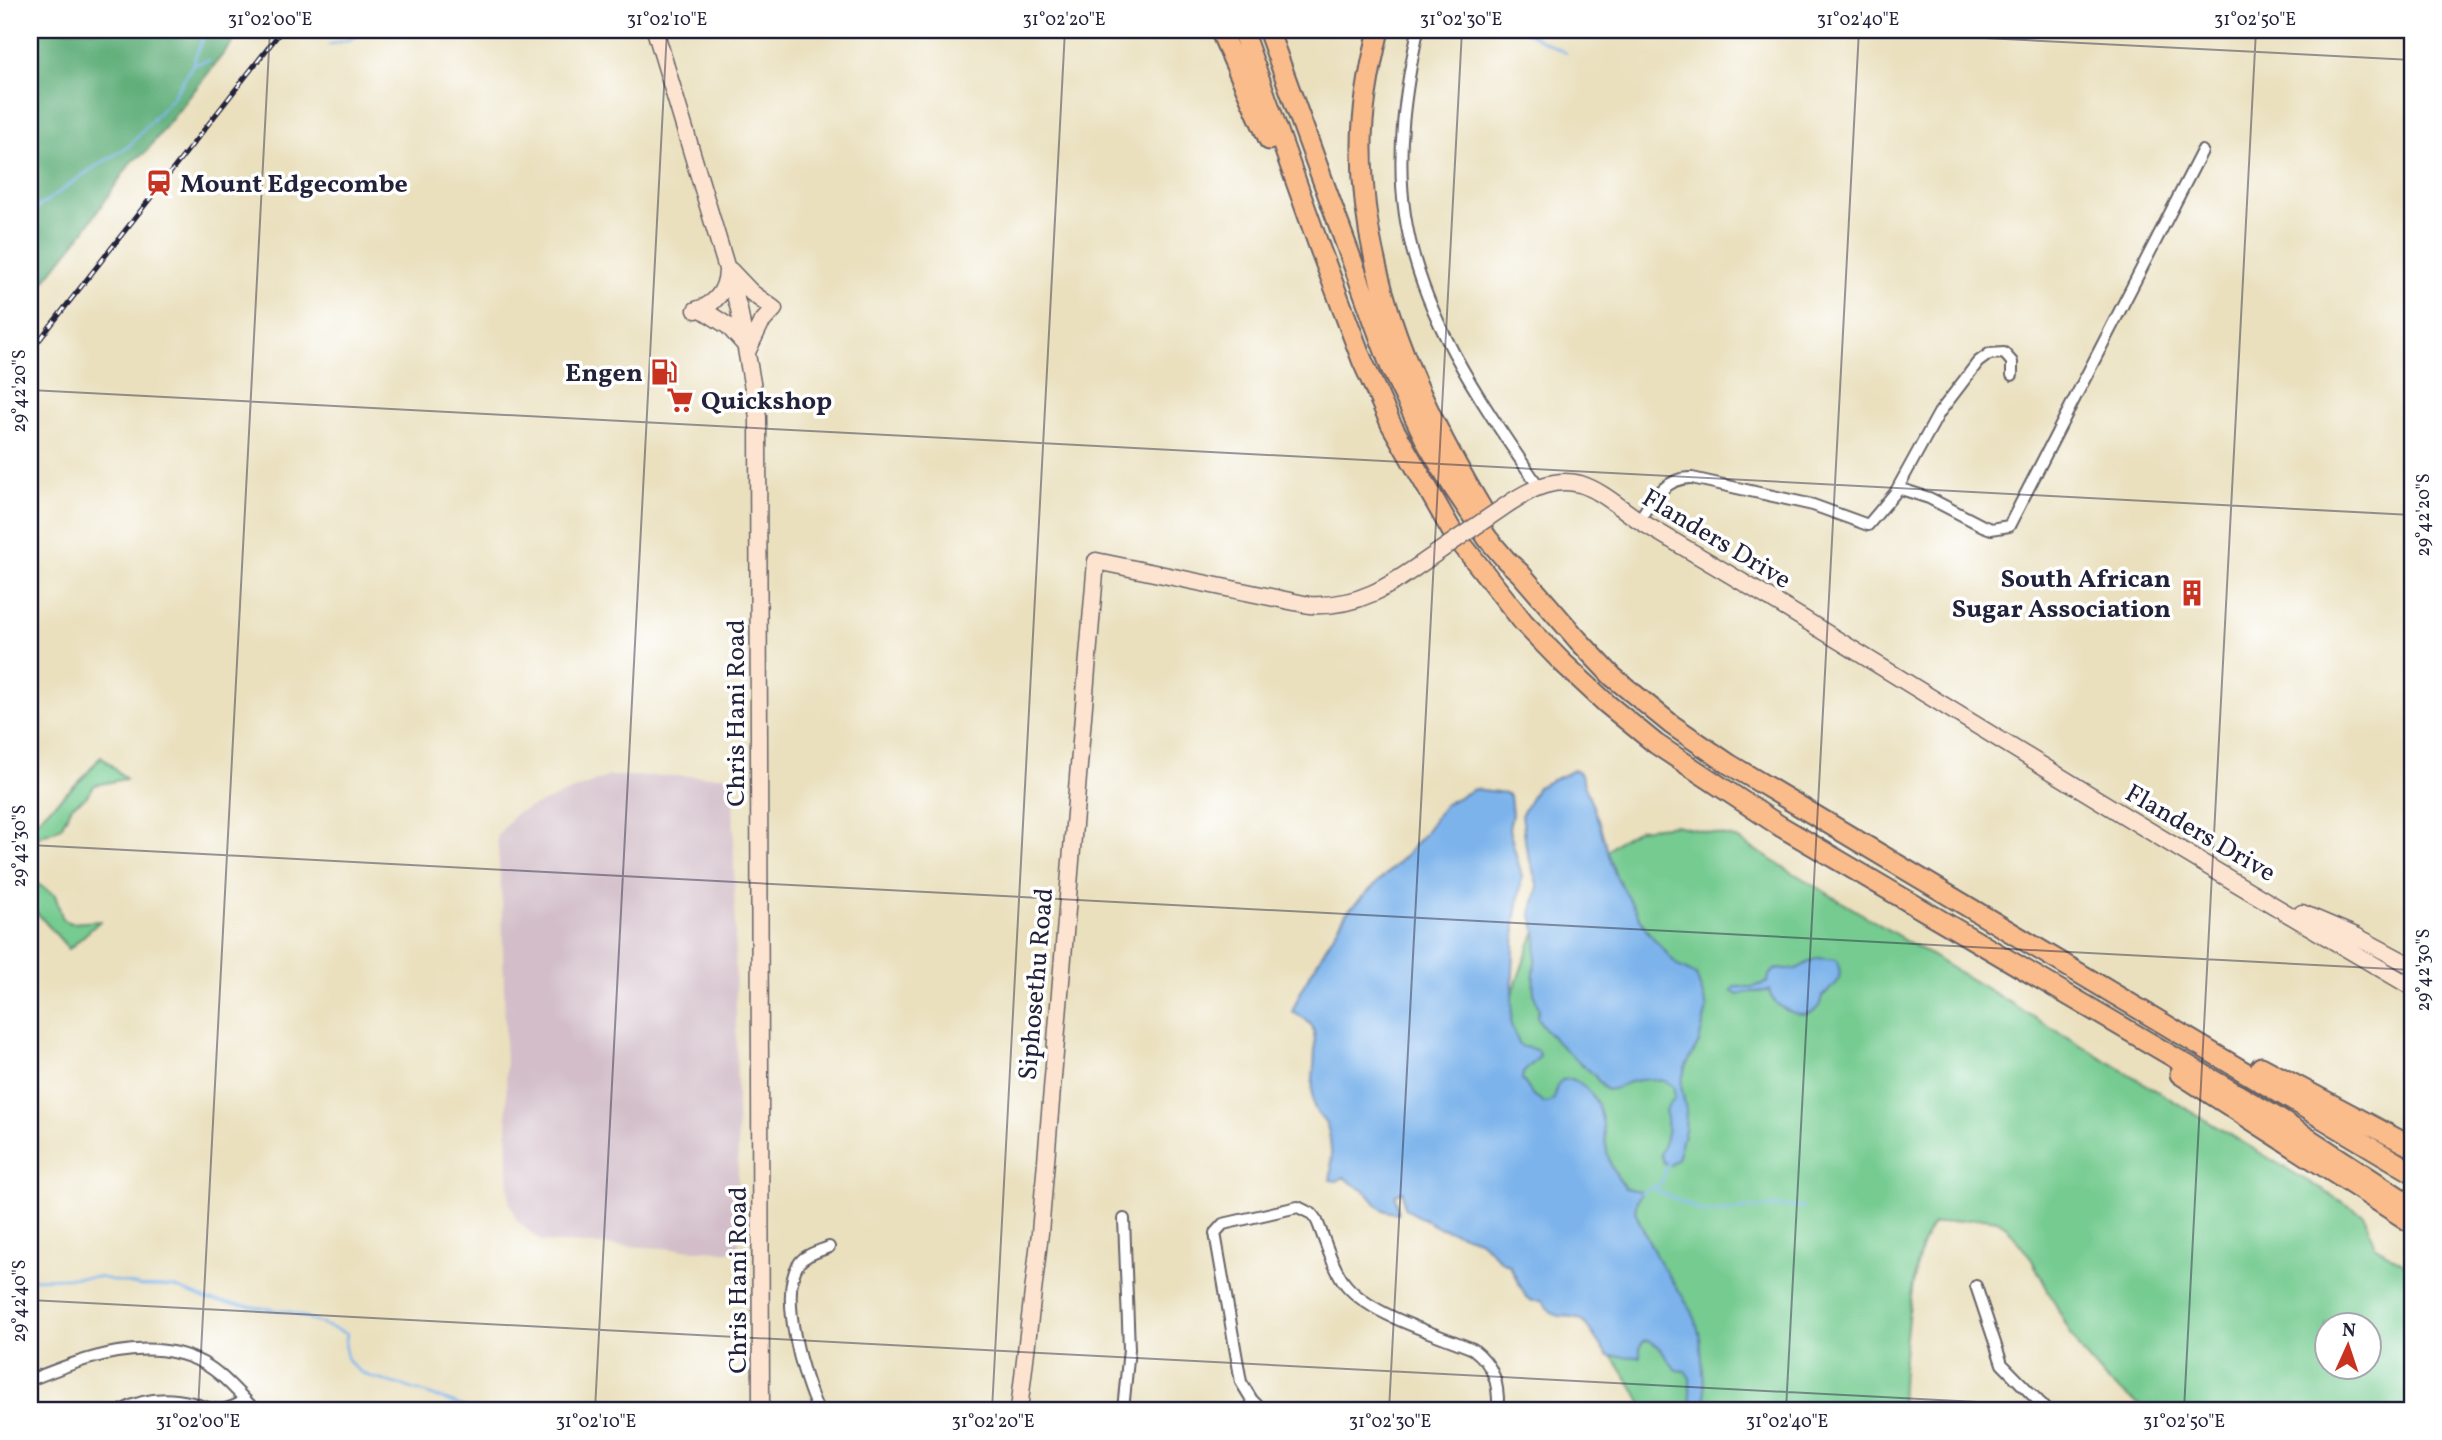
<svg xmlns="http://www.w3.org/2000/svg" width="2442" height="1440" font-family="Vollkorn,serif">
<rect width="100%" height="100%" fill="#fff"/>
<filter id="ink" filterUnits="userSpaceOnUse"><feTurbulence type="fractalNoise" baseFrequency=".0143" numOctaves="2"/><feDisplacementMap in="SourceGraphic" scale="14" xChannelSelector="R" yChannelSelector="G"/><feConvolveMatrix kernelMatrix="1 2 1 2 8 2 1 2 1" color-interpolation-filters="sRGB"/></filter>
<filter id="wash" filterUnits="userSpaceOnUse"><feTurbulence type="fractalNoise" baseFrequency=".00686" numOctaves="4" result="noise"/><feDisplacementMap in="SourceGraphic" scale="28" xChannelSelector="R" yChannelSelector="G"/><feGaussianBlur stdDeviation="1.57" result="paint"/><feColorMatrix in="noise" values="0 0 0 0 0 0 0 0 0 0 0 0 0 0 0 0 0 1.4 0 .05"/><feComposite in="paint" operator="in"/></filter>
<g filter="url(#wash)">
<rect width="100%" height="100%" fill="#eae0be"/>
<path fill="#d2bdc8" d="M 609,776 L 733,776 L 739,1252 L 542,1242 L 517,1221 L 509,1201 L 502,903 L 497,836 L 516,813 Z"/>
<path fill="#75cb90" stroke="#4c7666" stroke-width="2" fill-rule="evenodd" d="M 101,756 L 126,779 L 95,785 L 85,798 L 72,806 L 61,827 C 42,839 37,828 30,857 L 30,826 L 84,777 Z
M 1675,825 L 1735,838 L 2364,1215 L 2375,1246 L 2412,1269 L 2412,1410 L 2146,1410 L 2107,1381 L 2079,1349 L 2032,1260 L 2005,1225 L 1997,1220 L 1983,1218 L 1933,1224 C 1910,1252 1902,1371 1901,1410 L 1644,1410 L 1637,1394 L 1556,1271 L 1495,1043 L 1530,944 L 1543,918 L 1578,878 L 1619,841 L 1639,829 ZM 2326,1324 L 2368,1324 L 2368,1366 L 2326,1366 Z
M 30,861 L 36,883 L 55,895 L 63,920 L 71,923 L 100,921 L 69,949 L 30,905 Z"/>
<path fill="#60af7a" stroke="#41685a" stroke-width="2" d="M 30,30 L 242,30 L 145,153 L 132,161 L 84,231 L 30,299 L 30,67 L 38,58 L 30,45 Z"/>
<path fill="#7cb3eb" stroke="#4f6a93" stroke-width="2" d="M 1574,770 L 1580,773 L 1597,817 L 1615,874 L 1647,931 L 1678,966 L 1696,975 L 1707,1008 L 1699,1042 L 1685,1068 L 1681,1085 L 1686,1110 L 1685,1130 L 1677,1159 L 1671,1165 L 1664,1163 L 1660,1154 C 1667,1139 1670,1126 1665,1110 L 1675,1098 L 1673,1086 C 1662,1077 1647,1079 1634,1081 C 1625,1082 1619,1089 1607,1090 C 1600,1086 1598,1079 1592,1073 C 1573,1056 1550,1040 1537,1017 L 1539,1008 C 1524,981 1546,944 1531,914 L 1538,887 L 1526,847 L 1522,814 L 1537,787 Z
M 1474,789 L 1506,793 L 1510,796 L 1512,815 L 1509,829 L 1522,877 L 1515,923 L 1511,1025 L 1520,1046 L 1537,1050 L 1540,1056 L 1523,1073 L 1522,1079 L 1532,1094 L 1545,1103 C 1554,1102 1556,1097 1556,1088 L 1562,1080 L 1572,1079 C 1611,1097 1599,1135 1611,1165 C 1615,1174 1620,1181 1625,1188 L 1640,1191 L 1641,1195 L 1637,1200 L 1635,1211 L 1642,1227 L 1658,1260 L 1691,1309 L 1696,1321 L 1700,1337 L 1706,1405 L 1705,1410 L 1695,1410 L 1690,1398 L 1690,1378 L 1685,1371 L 1676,1370 L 1659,1347 L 1649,1340 L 1643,1341 L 1640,1347 L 1640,1357 L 1609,1356 C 1599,1347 1589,1325 1581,1320 C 1565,1310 1560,1327 1542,1301 L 1531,1301 L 1526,1297 L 1510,1266 L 1501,1261 L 1481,1241 L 1436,1226 L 1404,1208 L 1403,1191 L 1395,1194 L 1398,1213 C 1380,1212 1379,1207 1369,1195 C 1362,1188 1351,1184 1344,1177 L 1337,1181 L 1330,1180 C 1333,1170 1331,1136 1327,1126 C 1323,1118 1315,1114 1313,1103 C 1310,1082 1318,1054 1314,1033 C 1312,1021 1302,1017 1292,1012 L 1302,988 L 1347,912 L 1404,857 L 1423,835 L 1445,804 Z
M 1819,958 L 1836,960 C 1845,977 1837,986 1822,996 C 1821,999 1821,1003 1819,1006 C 1807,1023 1772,1010 1769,990 C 1759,994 1751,990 1738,995 L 1732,992 L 1734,987 L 1752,987 L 1768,982 L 1769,975 C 1781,962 1784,972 1796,969 C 1804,966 1810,960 1819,958 Z"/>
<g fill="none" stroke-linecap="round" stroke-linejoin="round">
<path stroke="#7cb3eb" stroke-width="2.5" d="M 1522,30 L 1566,53
M 328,45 L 351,39 L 366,30
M 192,65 L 209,60
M 30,213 L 90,170 L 129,146 L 173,97 L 192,66 L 206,30
M 1654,1187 L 1658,1191 L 1705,1213 L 1780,1206 L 1803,1208
M 1641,1193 L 1661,1183 L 1668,1164
M 30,1279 L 98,1277 L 140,1286 L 174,1287 L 208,1300 L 291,1312 L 347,1334 C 345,1343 344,1353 349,1361 C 361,1379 386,1380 404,1386 C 427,1394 450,1401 473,1410"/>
</g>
</g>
<g filter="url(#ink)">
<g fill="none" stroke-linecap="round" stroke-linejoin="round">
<g stroke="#686469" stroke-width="14">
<path id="street" d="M 1418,30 C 1405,91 1396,153 1405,215 C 1420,316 1483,405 1539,487
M 1898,488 L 1929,498 L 1983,526 L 1991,529 L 2009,526 L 2202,151
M 1639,520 C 1652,500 1666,477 1692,478 L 1813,505 L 1868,525 L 1895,493 L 1939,413 L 1978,362 L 1989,354 L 2004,353 L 2012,362 L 2012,375
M 1976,1286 L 2002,1364 L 2047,1410
M 30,1380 C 83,1359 147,1333 203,1363 C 223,1374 239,1394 255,1410
M 123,1410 C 144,1398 169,1397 193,1403 C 203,1406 214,1412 225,1409 C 232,1408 239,1403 246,1401
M 818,1410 C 803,1379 777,1291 800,1262 C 806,1254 820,1251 829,1247
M 1123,1410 L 1129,1349 L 1124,1219
M 1262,1410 L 1252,1400 L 1241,1382 L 1215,1233 L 1223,1224 L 1298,1207 L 1312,1214 L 1317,1221 C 1325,1240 1331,1264 1343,1281 C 1367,1315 1435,1333 1473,1349 C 1494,1365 1499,1384 1498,1410"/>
</g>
<g stroke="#686469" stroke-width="19">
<path id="secondary" d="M 655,30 L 739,309 L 758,417 L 761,1410
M 730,270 L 752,293 L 774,309 L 761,323 L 748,350
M 696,310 C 715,305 726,291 727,271
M 703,310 L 728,326 L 745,345
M 1511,502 C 1531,489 1555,477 1580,484 C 1603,491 1622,510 1643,523 C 1700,557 1758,591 1815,626 C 2013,748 2211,870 2412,987
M 2302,913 L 2356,936 L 2412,966
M 1019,1410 L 1040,1233 L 1096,561 L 1309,605 C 1365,608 1397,580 1441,550"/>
</g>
<g stroke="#686469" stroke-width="23">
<path id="highway" d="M 1220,30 L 1269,140
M 1242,30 L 1320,249 L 1362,360 L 1391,424 L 1453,533 L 1524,623 L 1562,662 L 1607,704 L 1656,744 L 1780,826 L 2274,1116 L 2412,1206
M 1268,30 L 1391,368 L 1428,445 L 1453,487 L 1488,539 L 1506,560 L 1520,573 L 1578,640 L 1613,677 L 1672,725 L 1729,764 L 2412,1172
M 1379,30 C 1370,67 1362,107 1362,145 C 1361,276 1416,399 1482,509
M 2261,1067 L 2412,1147
M 2180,1074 L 2412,1223"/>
</g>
<use href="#street" stroke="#fff" stroke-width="10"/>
<use href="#secondary" stroke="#fde4d1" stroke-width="16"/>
<use href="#highway" stroke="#fabc8b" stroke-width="19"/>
<g stroke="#22223b" stroke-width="5">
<path id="rail" d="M 30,352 L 282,30"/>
</g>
<use href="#rail" stroke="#fff" stroke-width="2.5" stroke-dasharray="8" stroke-linecap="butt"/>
<g stroke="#686469" stroke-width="19" stroke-linecap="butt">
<path id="secondary-bridge" d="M 1441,550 L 1511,502"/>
</g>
<use href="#secondary-bridge" stroke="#fde4d1" stroke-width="16"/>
</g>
</g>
<path fill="none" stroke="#22223b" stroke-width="2" stroke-opacity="0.45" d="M 1829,30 L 2412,60M 30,390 L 2412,515M 30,845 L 2412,970M 30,1300 L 2130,1410M 198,1410 L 270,30M 595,1410 L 667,30M 992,1410 L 1065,30M 1389,1410 L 1462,30M 1786,1410 L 1859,30M 2184,1410 L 2256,30"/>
<defs>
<g id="station-bare" transform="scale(2.1)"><path d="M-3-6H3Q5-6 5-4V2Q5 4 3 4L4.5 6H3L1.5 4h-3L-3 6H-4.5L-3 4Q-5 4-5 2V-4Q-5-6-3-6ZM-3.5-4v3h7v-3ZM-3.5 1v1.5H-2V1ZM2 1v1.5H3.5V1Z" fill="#c8321e" stroke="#fff" stroke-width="2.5" paint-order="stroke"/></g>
<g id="fuel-bare" transform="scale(2.1)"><path d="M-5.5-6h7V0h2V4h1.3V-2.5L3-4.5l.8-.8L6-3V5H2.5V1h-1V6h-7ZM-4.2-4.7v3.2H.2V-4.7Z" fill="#c8321e" stroke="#fff" stroke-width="2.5" paint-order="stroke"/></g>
<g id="supermarket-bare" transform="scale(2.1)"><path d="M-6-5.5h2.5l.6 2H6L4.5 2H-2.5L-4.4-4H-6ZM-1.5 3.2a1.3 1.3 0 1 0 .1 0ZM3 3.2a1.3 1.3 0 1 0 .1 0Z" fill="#c8321e" stroke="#fff" stroke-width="2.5" paint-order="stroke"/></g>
<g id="building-bare" transform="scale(2.1)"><path d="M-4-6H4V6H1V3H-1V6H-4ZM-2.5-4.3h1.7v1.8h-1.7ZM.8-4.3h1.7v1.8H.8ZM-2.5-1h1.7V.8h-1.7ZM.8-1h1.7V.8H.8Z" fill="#c8321e" stroke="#fff" stroke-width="2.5" paint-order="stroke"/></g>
</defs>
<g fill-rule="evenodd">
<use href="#station-bare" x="159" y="183"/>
<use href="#fuel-bare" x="664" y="372"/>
<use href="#supermarket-bare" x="680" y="400"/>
<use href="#building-bare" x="2192" y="593"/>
</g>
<g text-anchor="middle" stroke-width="7" stroke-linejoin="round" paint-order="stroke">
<g font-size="26" font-weight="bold" fill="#22223b" stroke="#fff" text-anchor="start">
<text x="180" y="192">Mount Edgecombe</text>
<text x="643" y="381" text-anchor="end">Engen</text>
<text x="701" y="409">Quickshop</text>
<text x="2171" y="587" text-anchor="end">South African<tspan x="2171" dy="30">Sugar Association</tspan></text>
</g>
<g font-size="26" fill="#22223b" stroke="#fff">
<text transform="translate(1717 538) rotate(31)" y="9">Flanders Drive</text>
<text transform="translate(735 713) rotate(-90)" y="9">Chris Hani Road</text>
<text transform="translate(2201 832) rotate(30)" y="9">Flanders Drive</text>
<text transform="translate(1035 984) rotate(-85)" y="9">Siphosethu Road</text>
<text transform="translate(737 1280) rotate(-90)" y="9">Chris Hani Road</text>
</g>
</g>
<rect width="2442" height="1440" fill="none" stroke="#fff" stroke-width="77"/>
<g transform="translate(2348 1346) rotate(3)"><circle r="33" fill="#ffffff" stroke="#a7a7b1" stroke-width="2"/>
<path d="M0-5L12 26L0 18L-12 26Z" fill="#c8321e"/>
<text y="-10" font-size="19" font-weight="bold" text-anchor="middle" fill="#22223b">N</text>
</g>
<rect x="38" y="38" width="2366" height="1364" fill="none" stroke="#22223b" stroke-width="2.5"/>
<g font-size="18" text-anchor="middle" fill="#22223b">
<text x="270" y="25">31°02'00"E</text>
<text x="667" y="25">31°02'10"E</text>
<text x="1064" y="25">31°02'20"E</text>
<text x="1461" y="25">31°02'30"E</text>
<text x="1858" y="25">31°02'40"E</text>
<text x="2255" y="25">31°02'50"E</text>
<text transform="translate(19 391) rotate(-90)" y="6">29°42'20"S</text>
<text transform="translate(2423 515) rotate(-90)" y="6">29°42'20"S</text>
<text transform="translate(19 846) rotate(-90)" y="6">29°42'30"S</text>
<text transform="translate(2423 970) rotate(-90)" y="6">29°42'30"S</text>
<text transform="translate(19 1301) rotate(-90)" y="6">29°42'40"S</text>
<text x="198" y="1427">31°02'00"E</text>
<text x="596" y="1427">31°02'10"E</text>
<text x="993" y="1427">31°02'20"E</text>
<text x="1390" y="1427">31°02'30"E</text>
<text x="1787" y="1427">31°02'40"E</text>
<text x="2184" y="1427">31°02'50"E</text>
</g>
</svg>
